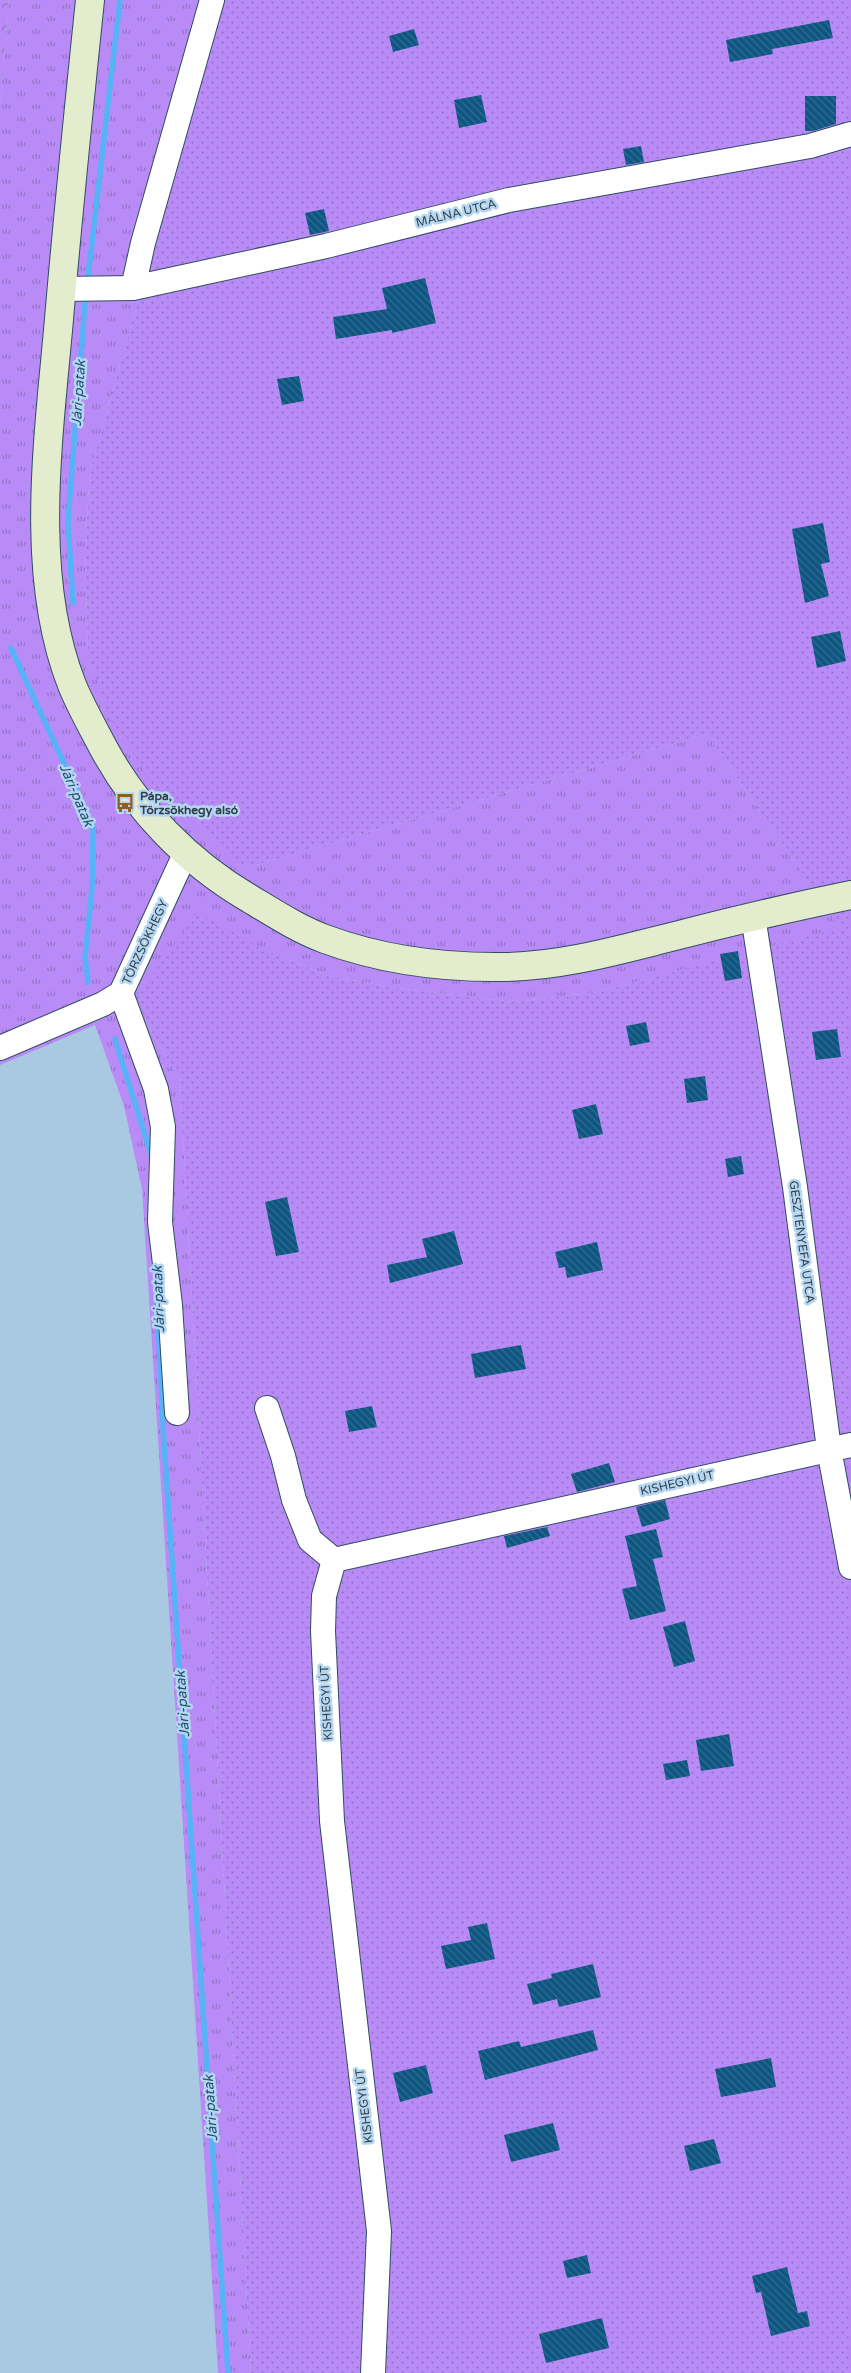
<svg xmlns="http://www.w3.org/2000/svg" width="851" height="2373" font-family="'Varela Round',sans-serif">
<defs>
<pattern id="grass-tufts" width="24" height="20" patternUnits="userSpaceOnUse" patternTransform="scale(1.25)"><rect width="24" height="20" fill="#b98bf6"/><path d="M3 7l-1-3M5 7V3M7 7l1-3M15 17l-1-3M17 17v-4M19 17l1-3" fill="none" stroke="#9773c9"/></pattern>
<pattern id="forest-crowns" width="20" height="18" patternUnits="userSpaceOnUse" patternTransform="scale(1.25)"><rect width="20" height="18" fill="#b98bf6"/><path d="M2 6a3 3 0 1 1 6 0M12 15a3 3 0 1 1 6 0" fill="none" stroke="#9773c9"/></pattern>
<pattern id="garden-dots" width="8" height="8" patternUnits="userSpaceOnUse" patternTransform="scale(1.25)"><rect width="8" height="8" fill="#b98bf6"/><path d="M2 2h.1M6 6h.1" fill="none" stroke="#9773c9" stroke-width="1.8" stroke-linecap="round"/></pattern>
<pattern id="building-back-hatch" width="6" height="6" patternUnits="userSpaceOnUse" patternTransform="scale(1.25)"><rect width="6" height="6" fill="#0e5682"/><path d="M-1 5l2 2M0 0l6 6M5-1l2 2" fill="none" stroke="#326c90"/></pattern>
</defs>
<rect width="100%" height="100%" fill="#a9c9e3"/>
<path fill="url(#grass-tufts)" d="M 9,0 L 223,0 L 90,471 L 85,551 L 88,653 L 245,868 L 707,734 L 841,929 L 597,992 L 515,1002 L 404,989 L 329,976 L 268,951 L 133,1000 L 180,1080 L 251,2373 L 218,2373 L 142,1189 L 124,1106 L 95,1025 L 0,1065 L 0,103 Z"/>
<path fill="url(#forest-crowns)" d="M 0,0 L 9,0 L 0,103 Z"/>
<path fill="url(#garden-dots)" d="M 223,0 L 851,0 L 851,2373 L 251,2373 L 180,1080 L 133,1000 L 198,913 L 268,951 L 329,976 L 404,989 L 515,1002 L 597,992 L 840,928 L 707,734 L 245,868 L 157,791 L 108,715 L 88,653 L 85,551 L 90,471 Z"/>
<g fill="none" stroke-linecap="round" stroke-linejoin="round">
<path stroke="#56b3f5" stroke-width="5.5" d="M 88,277 L 120,0
M 73,603 L 68,521 L 85,303
M 11,648 L 93,827 L 92,889 L 85,957 L 88,982
M 115,1039 L 153,1161
M 156,1278 L 164,1443 L 228,2373"/>
</g>
<path fill="url(#building-back-hatch)" d="M 829,20 L 833,38 L 772,49 L 773,54 L 730,62 L 726,40 Z
M 414,29 L 419,45 L 393,52 L 389,36 Z
M 481,95 L 487,122 L 459,128 L 454,100 Z
M 805,96 L 836,96 L 836,124 L 813,131 L 805,131 Z
M 641,146 L 644,162 L 626,165 L 623,149 Z
M 324,209 L 329,231 L 310,235 L 305,213 Z
M 425,278 L 436,323 L 392,333 L 392,330 L 336,339 L 333,317 L 387,309 L 382,288 Z
M 299,376 L 304,401 L 282,405 L 277,379 Z
M 823,523 L 830,562 L 821,564 L 829,596 L 805,603 L 792,529 Z
M 840,631 L 846,661 L 817,668 L 811,637 Z
M 738,951 L 742,978 L 725,981 L 720,954 Z
M 646,1022 L 650,1042 L 630,1046 L 626,1026 Z
M 837,1029 L 841,1057 L 816,1060 L 812,1032 Z
M 705,1076 L 708,1100 L 687,1103 L 684,1079 Z
M 596,1104 L 603,1134 L 579,1139 L 572,1110 Z
M 741,1156 L 744,1174 L 728,1177 L 725,1159 Z
M 287,1197 L 299,1252 L 276,1256 L 265,1202 Z
M 454,1231 L 463,1264 L 390,1283 L 387,1265 L 427,1257 L 422,1239 Z
M 597,1242 L 603,1270 L 567,1278 L 565,1267 L 559,1268 L 555,1252 Z
M 521,1345 L 526,1369 L 475,1378 L 471,1354 Z
M 372,1406 L 377,1427 L 349,1432 L 345,1411 Z
M 609,1463 L 615,1482 L 577,1492 L 571,1474 Z
M 665,1500 L 670,1519 L 642,1527 L 636,1507 Z
M 547,1527 L 550,1536 L 507,1548 L 504,1536 Z
M 656,1529 L 663,1557 L 653,1559 L 666,1611 L 630,1620 L 622,1589 L 637,1586 L 625,1536 Z
M 685,1621 L 695,1661 L 674,1667 L 663,1627 Z
M 729,1734 L 734,1766 L 701,1771 L 696,1740 Z
M 687,1760 L 690,1776 L 666,1780 L 663,1764 Z
M 487,1923 L 495,1959 L 446,1969 L 441,1946 L 471,1940 L 468,1927 Z
M 593,1964 L 601,1997 L 559,2007 L 557,1999 L 533,2005 L 527,1984 L 552,1978 L 551,1974 Z
M 593,2030 L 598,2050 L 485,2080 L 478,2051 L 519,2041 L 521,2047 Z
M 771,2058 L 776,2087 L 721,2097 L 715,2069 Z
M 426,2065 L 433,2093 L 400,2102 L 393,2073 Z
M 553,2123 L 560,2150 L 511,2162 L 504,2135 Z
M 714,2139 L 721,2163 L 690,2171 L 684,2146 Z
M 587,2255 L 591,2273 L 567,2278 L 563,2261 Z
M 787,2267 L 798,2313 L 807,2311 L 810,2326 L 771,2336 L 761,2292 L 756,2293 L 752,2276 Z
M 602,2318 L 609,2348 L 546,2363 L 539,2334 Z"/>
<g fill="none" stroke-linecap="round" stroke-linejoin="round">
<g stroke="#304d63" stroke-width="26">
<path id="minor" d="M 133,288 L 143,243 L 212,0
M 61,289 L 133,288 L 326,246 L 509,200 L 810,146 L 851,134
M 753,916 L 795,1187 L 829,1449 L 851,1567
M 121,993 L 156,1089 L 163,1127 L 160,1222 L 170,1305 L 177,1413
M 0,1048 L 103,1004 L 121,993 L 186,852
M 267,1408 L 283,1456 L 294,1500 L 310,1540 L 334,1560
M 334,1560 L 324,1596 L 323,1631 L 332,1821 L 379,2231 L 373,2373
M 334,1560 L 851,1445"/>
</g>
<g stroke="#304d63" stroke-width="30">
<path id="secondary" d="M 90,0 C 79,106 68,213 59,319 C 49,435 28,574 72,685 C 81,707 93,728 104,749 C 137,810 188,862 247,897 C 272,912 298,929 325,939 C 382,960 446,968 506,967 C 565,966 622,949 679,935 C 736,920 793,907 851,895"/>
</g>
<use href="#minor" stroke="#fff" stroke-width="24"/>
<use href="#secondary" stroke="#e4ecce" stroke-width="28"/>
</g>
<defs>
<g id="bus-bare" transform="scale(1.5)"><path d="M-5-6H5V4H4V6H2V4H-2V6H-4V4H-5ZM-3.5-4V0h7V-4ZM-3.5 1.2v1.5H-2V1.2ZM2 1.2v1.5H3.5V1.2Z" fill="#965a1b" stroke="#b5d6f1" stroke-width="2.5" paint-order="stroke"/></g>
</defs>
<g fill-rule="evenodd">
<use href="#bus-bare" x="125" y="803"/>
</g>
<g text-anchor="middle" stroke-width="5" stroke-linejoin="round" paint-order="stroke">
<g font-size="12" fill="#313e49" stroke="#b5d6f1">
<text transform="translate(456 213) rotate(-14)" y="4">MÁLNA UTCA</text>
<text transform="translate(145 942) rotate(-65)" y="4">TÖRZSÖKHEGY</text>
<text transform="translate(802 1242) rotate(82)" y="4">GESZTENYEFA UTCA</text>
<text transform="translate(677 1483) rotate(-13)" y="4">KISHEGYI ÚT</text>
<text transform="translate(326 1703) rotate(-93)" y="4">KISHEGYI ÚT</text>
<text transform="translate(364 2106) rotate(-97)" y="4">KISHEGYI ÚT</text>
</g>
<g font-size="12" font-weight="bold" fill="#313e49" stroke="#b5d6f1" text-anchor="start">
<text x="140" y="800">Pápa,<tspan x="140" dy="14">Törzsökhegy alsó</tspan></text>
</g>
<g font-size="14" font-style="italic" fill="#205072" stroke="#b5d6f1">
<text transform="translate(78 393) rotate(-86)" y="5">Jári-patak</text>
<text transform="translate(77 795) rotate(67)" y="5">Jári-patak</text>
<text transform="translate(158 1299) rotate(-92)" y="5">Jári-patak</text>
<text transform="translate(182 1704) rotate(-94)" y="5">Jári-patak</text>
<text transform="translate(210 2108) rotate(-94)" y="5">Jári-patak</text>
</g>
</g>
</svg>
